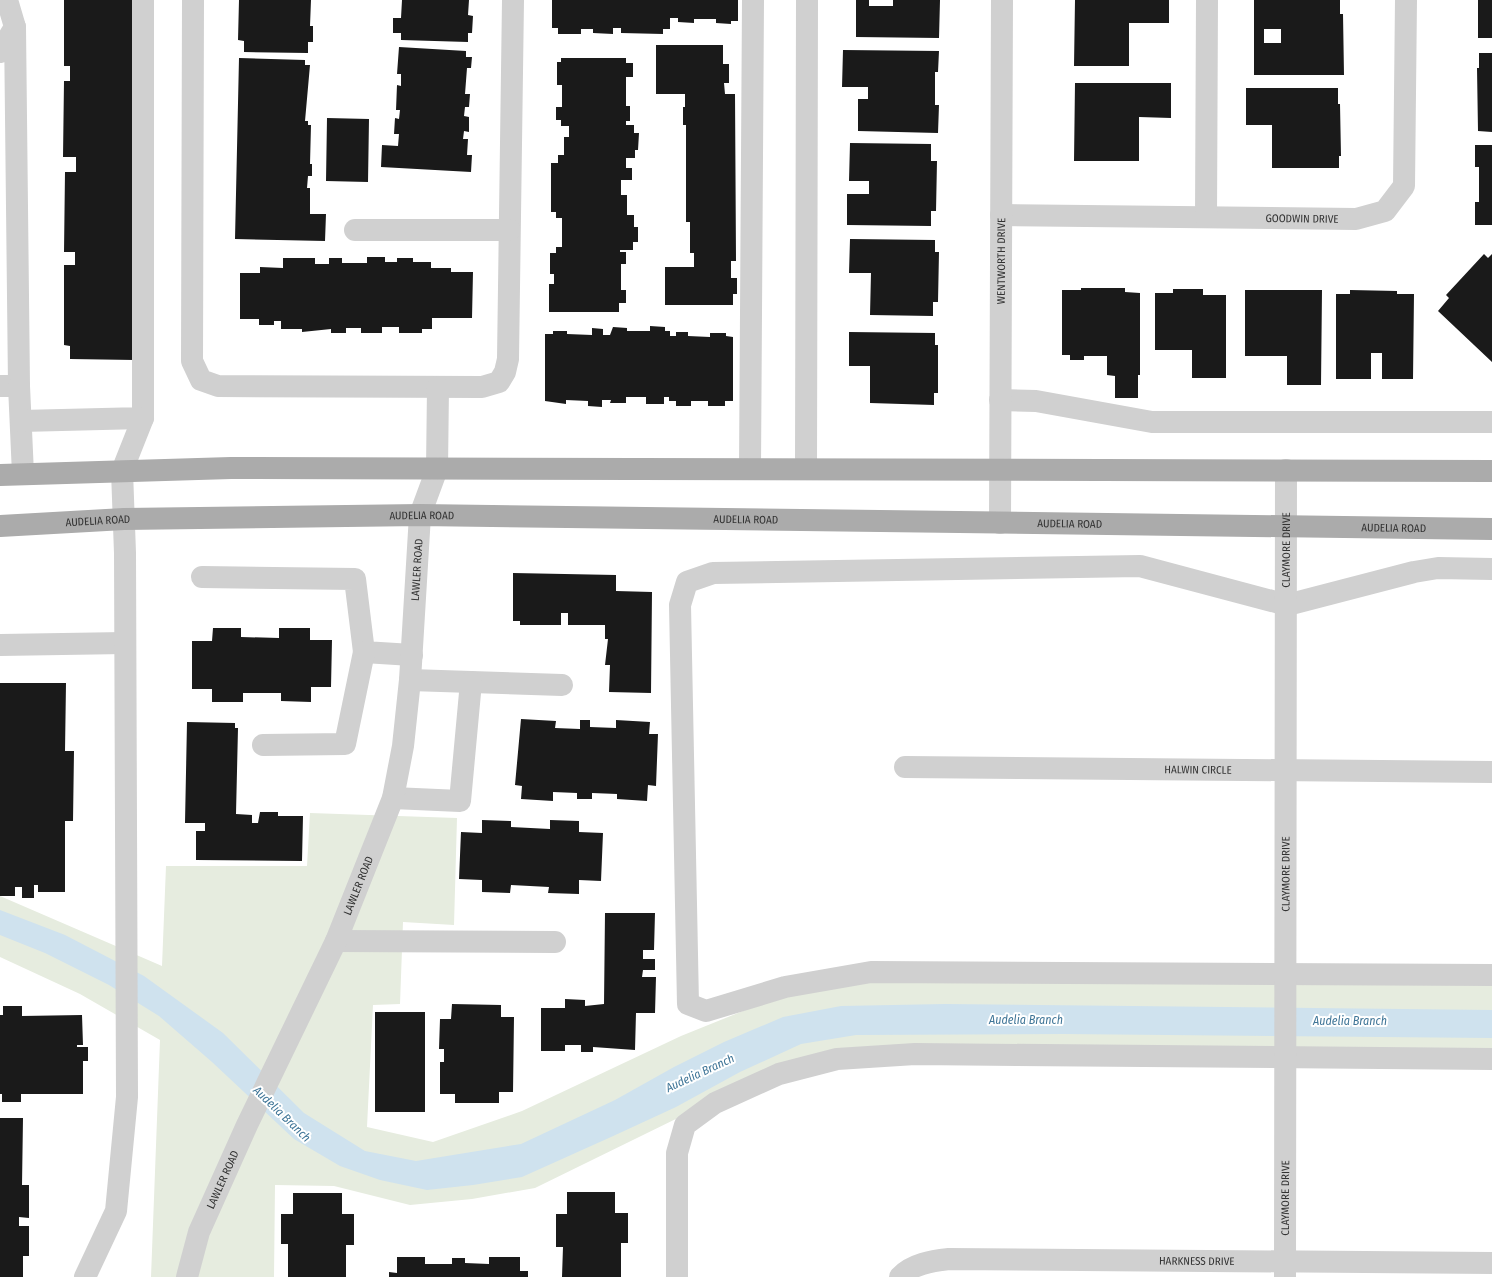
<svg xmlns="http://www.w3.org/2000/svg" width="1492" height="1277" font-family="'Fira Sans Condensed',sans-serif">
<rect width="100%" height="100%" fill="#fff"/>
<path fill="#e6ecdf" d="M 310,813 L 457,818 L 454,925 L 403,922 L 400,1004 L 373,1005 L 367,1127 L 433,1142 L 522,1111 L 681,1036 L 785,994 L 871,980 L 1492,983 L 1492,1057 L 861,1056 L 739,1088 L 535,1188 L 472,1199 L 410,1205 L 334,1186 L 275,1185 L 274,1277 L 151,1277 L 160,1040 L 80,994 L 0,957 L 0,896 L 162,966 L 166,866 L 307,866 Z"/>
<path fill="#cfe2ee" d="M 0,910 L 65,935 L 144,976 L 223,1033 L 304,1113 L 365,1151 L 416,1161 L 521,1144 L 615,1100 L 674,1067 L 724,1042 L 783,1017 L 841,1006 L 945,1004 L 1492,1010 L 1492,1038 L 1063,1034 L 856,1035 L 801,1044 L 740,1072 L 676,1107 L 611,1137 L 522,1177 L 473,1185 L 427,1190 L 380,1180 L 340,1166 L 294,1139 L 212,1062 L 159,1016 L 109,985 L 45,953 L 0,935 Z"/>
<path fill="#1a1a1a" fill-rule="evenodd" d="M 64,0 L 137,0 L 135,360 L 70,359 L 70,346 L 64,345 L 64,265 L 75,265 L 75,252 L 64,252 L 65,172 L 76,172 L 76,157 L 63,157 L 64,81 L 70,81 L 70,66 L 64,66 Z
M 239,0 L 311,0 L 310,26 L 313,26 L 313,42 L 308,42 L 308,53 L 244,52 L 244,41 L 238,40 Z
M 402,0 L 469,0 L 468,15 L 473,16 L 472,33 L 468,33 L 468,42 L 401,40 L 401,33 L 393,33 L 393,18 L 401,18 Z
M 552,0 L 738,0 L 738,21 L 731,21 L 731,24 L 716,23 L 716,19 L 694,19 L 694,23 L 678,22 L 678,18 L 670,18 L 670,29 L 663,29 L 663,34 L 621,33 L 621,28 L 613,28 L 613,34 L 593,33 L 593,29 L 581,29 L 581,34 L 558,34 L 558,28 L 552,28 Z
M 856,0 L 869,0 L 869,6 L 893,6 L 893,0 L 940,0 L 939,38 L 856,37 Z
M 1075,0 L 1169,0 L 1169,23 L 1129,23 L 1129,66 L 1074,66 Z
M 1254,0 L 1340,0 L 1340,14 L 1343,14 L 1344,75 L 1254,75 ZM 1264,29 L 1281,29 L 1281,43 L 1264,43 Z
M 1478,0 L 1492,0 L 1492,38 L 1478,38 Z
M 656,45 L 723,45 L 723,64 L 729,64 L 729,83 L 724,83 L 725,94 L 735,94 L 736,261 L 731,261 L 731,278 L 737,278 L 737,294 L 733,294 L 733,305 L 665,305 L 665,267 L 694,267 L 694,253 L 690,253 L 690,222 L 686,222 L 686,125 L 683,125 L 683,107 L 685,107 L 685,94 L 656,94 Z
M 399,47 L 466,51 L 466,57 L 472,57 L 471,68 L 467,68 L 465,94 L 470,94 L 469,107 L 465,107 L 464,116 L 469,117 L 469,132 L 464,131 L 463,139 L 468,139 L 467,155 L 472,155 L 471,172 L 381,167 L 382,145 L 398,146 L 399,134 L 394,134 L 395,118 L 399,119 L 400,110 L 396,110 L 397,85 L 401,86 L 401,74 L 397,74 Z
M 843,50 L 939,51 L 938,72 L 935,72 L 935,105 L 939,105 L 938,133 L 858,131 L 858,99 L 868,99 L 868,87 L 842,87 Z
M 1479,53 L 1492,53 L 1492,132 L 1478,131 L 1477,68 L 1479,68 Z
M 239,58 L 305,60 L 305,65 L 310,65 L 305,121 L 308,121 L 308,125 L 311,125 L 310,164 L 312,164 L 312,176 L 308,176 L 307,188 L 310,188 L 310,214 L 326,214 L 325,241 L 235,239 Z
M 561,58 L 626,58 L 626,63 L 633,63 L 633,77 L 626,77 L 626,106 L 630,106 L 630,121 L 626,121 L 626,125 L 634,125 L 634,133 L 639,133 L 638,150 L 635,150 L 635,158 L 626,158 L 626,168 L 632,168 L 632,180 L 621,180 L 621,195 L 627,195 L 627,215 L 634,215 L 634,227 L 638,227 L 638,242 L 633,242 L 633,250 L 620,250 L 620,252 L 626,252 L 626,264 L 621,264 L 621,290 L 626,290 L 626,303 L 619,303 L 619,312 L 549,312 L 549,284 L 554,284 L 554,274 L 550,274 L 550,253 L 556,253 L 556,247 L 562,247 L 562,218 L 556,218 L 556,212 L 551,212 L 551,163 L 558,163 L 558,155 L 564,155 L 564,137 L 569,137 L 569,126 L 561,126 L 561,120 L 556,120 L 556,107 L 562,107 L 562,85 L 557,85 L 557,62 L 561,62 Z
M 1075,83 L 1171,83 L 1171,118 L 1139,117 L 1139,161 L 1074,161 Z
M 1246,88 L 1338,88 L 1338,104 L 1340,104 L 1341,156 L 1339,156 L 1339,168 L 1272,168 L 1272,125 L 1246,125 Z
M 327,118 L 369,119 L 368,182 L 326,181 Z
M 850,143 L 931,144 L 931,161 L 937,161 L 936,211 L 931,211 L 931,226 L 847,225 L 847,194 L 869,194 L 869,181 L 849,181 Z
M 1475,145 L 1492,145 L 1492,225 L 1475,225 L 1475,202 L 1479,202 L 1479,167 L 1475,167 Z
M 850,239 L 935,240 L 935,252 L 939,252 L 938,302 L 933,302 L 933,316 L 870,315 L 871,273 L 849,273 Z
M 1484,254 L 1488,258 L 1492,254 L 1492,362 L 1438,311 L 1449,298 L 1446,295 Z
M 367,257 L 385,257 L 385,262 L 397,262 L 397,258 L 413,258 L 413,262 L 431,262 L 431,268 L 451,268 L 451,272 L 473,272 L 472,318 L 432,318 L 432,329 L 422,329 L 422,333 L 399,333 L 399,327 L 382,327 L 382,333 L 361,333 L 361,328 L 346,328 L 346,333 L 331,333 L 331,329 L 302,332 L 302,329 L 281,329 L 281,321 L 274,321 L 274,325 L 259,325 L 259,319 L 240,319 L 240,273 L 260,273 L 260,267 L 283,268 L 283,258 L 315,258 L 315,264 L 329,264 L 329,258 L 342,258 L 342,263 L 367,263 Z
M 1081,288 L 1125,288 L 1125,292 L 1140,293 L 1140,375 L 1138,375 L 1138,398 L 1115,398 L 1115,376 L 1107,375 L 1107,356 L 1084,356 L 1084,360 L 1070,360 L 1070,355 L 1062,355 L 1062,290 L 1081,290 Z
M 1173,289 L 1203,289 L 1203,295 L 1226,295 L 1226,378 L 1192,378 L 1192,350 L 1155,350 L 1155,293 L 1173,293 Z
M 1245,290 L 1322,290 L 1321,385 L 1287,385 L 1287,356 L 1245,356 Z
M 1350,290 L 1397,291 L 1397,294 L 1414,294 L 1413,379 L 1382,379 L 1382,353 L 1371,353 L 1371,379 L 1336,379 L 1336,294 L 1350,294 Z
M 650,326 L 665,327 L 665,331 L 670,331 L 670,336 L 676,336 L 676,332 L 688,332 L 688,336 L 710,337 L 710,333 L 726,333 L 726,336 L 733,337 L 733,401 L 725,401 L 725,406 L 708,406 L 708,401 L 691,401 L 691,406 L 676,406 L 676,401 L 669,401 L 669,397 L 664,397 L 664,404 L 646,404 L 646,397 L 626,397 L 626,403 L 610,403 L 611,400 L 602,400 L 602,407 L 588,406 L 588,401 L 566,400 L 566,404 L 545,401 L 545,334 L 553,334 L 553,331 L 567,331 L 567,334 L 592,335 L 592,328 L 603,329 L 603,335 L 610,335 L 613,327 L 627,328 L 627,331 L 650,331 Z
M 849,332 L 935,333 L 935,345 L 938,345 L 938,393 L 934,393 L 934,405 L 870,403 L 870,366 L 849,366 Z
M 513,573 L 616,575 L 616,591 L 652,592 L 651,693 L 609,692 L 610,665 L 605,665 L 608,639 L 605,639 L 605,625 L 568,625 L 568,613 L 561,613 L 561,625 L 520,625 L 520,621 L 513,621 Z
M 213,628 L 241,628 L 241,637 L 279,638 L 279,628 L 310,628 L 310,640 L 332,640 L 331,687 L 311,687 L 311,702 L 281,701 L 281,693 L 243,693 L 243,702 L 212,702 L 212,689 L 192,689 L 192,641 L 212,641 Z
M 0,683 L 66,683 L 65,751 L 74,751 L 73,821 L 65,821 L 65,892 L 38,892 L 38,885 L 34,885 L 34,898 L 22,898 L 22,887 L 15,887 L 15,896 L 0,896 Z
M 521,719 L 556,721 L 555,728 L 580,729 L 580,720 L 590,720 L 590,727 L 616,728 L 616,720 L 650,722 L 649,734 L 658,734 L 656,786 L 648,785 L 647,801 L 617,799 L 617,794 L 592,793 L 592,799 L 577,799 L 577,793 L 553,792 L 553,801 L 521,799 L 522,786 L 515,785 Z
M 187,722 L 235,723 L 235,728 L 238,728 L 236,814 L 252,815 L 252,823 L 258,823 L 260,812 L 278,812 L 278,816 L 303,816 L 302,861 L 196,860 L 196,831 L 205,831 L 205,823 L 185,823 Z
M 482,820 L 511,821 L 511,827 L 550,829 L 550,820 L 579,821 L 579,832 L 603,833 L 601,881 L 579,880 L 579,894 L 548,893 L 549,887 L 511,885 L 510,893 L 482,892 L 482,880 L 459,879 L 461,832 L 482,833 Z
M 605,913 L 655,913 L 654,950 L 643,950 L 643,959 L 655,959 L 655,970 L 643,970 L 642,977 L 656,977 L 655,1013 L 636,1013 L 635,1050 L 593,1047 L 593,1052 L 581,1052 L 581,1045 L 565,1045 L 565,1051 L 541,1051 L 541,1008 L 565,1008 L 565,999 L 585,1000 L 585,1006 L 604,1004 Z
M 452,1004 L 501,1005 L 501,1017 L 514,1017 L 513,1092 L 499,1092 L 499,1103 L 455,1103 L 455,1094 L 440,1094 L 440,1062 L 444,1062 L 444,1049 L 439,1049 L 440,1019 L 451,1019 Z
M 3,1006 L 22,1006 L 22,1016 L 82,1015 L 83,1045 L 77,1045 L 77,1047 L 88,1047 L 88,1061 L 83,1061 L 83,1094 L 21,1094 L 21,1102 L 2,1102 L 2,1094 L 0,1094 L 0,1015 L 3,1015 Z
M 375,1012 L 425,1012 L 425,1112 L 375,1112 Z
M 0,1118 L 23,1118 L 22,1185 L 29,1185 L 29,1218 L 19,1217 L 19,1226 L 29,1226 L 29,1256 L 23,1256 L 23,1277 L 0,1277 Z
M 567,1192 L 615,1192 L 615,1213 L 628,1213 L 628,1243 L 621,1243 L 621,1277 L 562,1277 L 563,1247 L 556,1247 L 556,1214 L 567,1214 Z
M 293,1193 L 342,1193 L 342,1214 L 354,1214 L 354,1245 L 346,1245 L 346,1277 L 288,1277 L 288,1244 L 281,1244 L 281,1214 L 293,1214 Z
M 397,1257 L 425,1257 L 425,1264 L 452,1264 L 452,1258 L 465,1258 L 465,1263 L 489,1264 L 489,1257 L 520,1257 L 520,1271 L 528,1271 L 528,1277 L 389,1277 L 389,1272 L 397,1273 Z"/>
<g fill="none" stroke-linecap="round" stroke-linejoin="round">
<g stroke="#d0d0d0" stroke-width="22">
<path d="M 7,0 L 15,27"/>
<path d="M 193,0 L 192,361 L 201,380 L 218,386 L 482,387 L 499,382 L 505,372 L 508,359 L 513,0"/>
<path d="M 0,52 L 15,27 L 19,386 L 0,386"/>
<path id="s1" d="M 1001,215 L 1356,219 L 1385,211 L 1404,186 L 1406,0"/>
<path d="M 1206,217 L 1207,0"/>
<path d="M 355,230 L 509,230"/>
<path d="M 19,386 L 23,474"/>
<path d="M 1000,400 L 1036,401 L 1152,422 L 1492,422"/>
<path d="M 21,421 L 143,418 L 143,0"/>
<path d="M 750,469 L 753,0"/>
<path d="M 806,469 L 807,0"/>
<path id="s2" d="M 1000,523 L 1002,0"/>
<path d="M 1492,569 L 1438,568 L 1414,572 L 1287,605 L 1140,566 L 713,573 L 687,582 L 680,605 L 688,1004 L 706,1011 L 785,987 L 871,972 L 1492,975"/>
<path d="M 202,577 L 355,579 L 364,652 L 412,655"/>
<path d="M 0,645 L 125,643"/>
<path d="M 410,680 L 562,685"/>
<path d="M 263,745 L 345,744 L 364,652"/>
<path id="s3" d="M 905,767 L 1492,772"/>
<path d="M 393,798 L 460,801 L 471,682"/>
<path d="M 336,941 L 555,942"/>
<path d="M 85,1277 L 116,1211 L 127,1097 L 125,553 L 122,471 L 143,418"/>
<path id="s4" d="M 187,1277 L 199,1232 L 247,1125 L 336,941 L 393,798 L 403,746 L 410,680 L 420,515 L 437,469 L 438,387"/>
<path d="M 677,1277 L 677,1153 L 685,1125 L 715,1103 L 779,1074 L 837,1059 L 915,1054 L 1492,1059"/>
<path id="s5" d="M 900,1277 C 912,1264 932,1261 949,1259 L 1492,1263"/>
<path id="s6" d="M 1285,1277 L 1286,470"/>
</g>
<g stroke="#ababab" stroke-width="22">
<path d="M 0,475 L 231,468 L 1492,471"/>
<path id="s7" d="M 0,526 L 124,519 L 420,515 L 1492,529"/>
</g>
</g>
<g text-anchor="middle" stroke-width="4" stroke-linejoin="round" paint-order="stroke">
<g font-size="11" fill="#333" stroke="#fff">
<text dy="4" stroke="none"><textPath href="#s1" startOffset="301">GOODWIN DRIVE</textPath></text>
<text dy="4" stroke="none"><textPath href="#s2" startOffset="262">WENTWORTH DRIVE</textPath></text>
<text dy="4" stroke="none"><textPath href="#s7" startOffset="422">AUDELIA ROAD</textPath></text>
<text dy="4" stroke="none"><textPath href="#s7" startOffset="746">AUDELIA ROAD</textPath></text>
<text dy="4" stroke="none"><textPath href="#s7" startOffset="98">AUDELIA ROAD</textPath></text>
<text dy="4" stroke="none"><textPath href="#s7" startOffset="1070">AUDELIA ROAD</textPath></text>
<text dy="4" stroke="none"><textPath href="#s7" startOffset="1394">AUDELIA ROAD</textPath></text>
<text dy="4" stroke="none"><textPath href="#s6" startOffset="727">CLAYMORE DRIVE</textPath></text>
<text dy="4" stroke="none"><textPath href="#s4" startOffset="752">LAWLER ROAD</textPath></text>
<text dy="4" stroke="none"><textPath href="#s3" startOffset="293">HALWIN CIRCLE</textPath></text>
<text dy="4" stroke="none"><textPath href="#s6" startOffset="403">CLAYMORE DRIVE</textPath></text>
<text dy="4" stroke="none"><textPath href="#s4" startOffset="428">LAWLER ROAD</textPath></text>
<text dy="4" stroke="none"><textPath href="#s4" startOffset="104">LAWLER ROAD</textPath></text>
<text dy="4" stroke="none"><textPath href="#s6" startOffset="79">CLAYMORE DRIVE</textPath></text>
<text dy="4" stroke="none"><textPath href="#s5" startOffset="301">HARKNESS DRIVE</textPath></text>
</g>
<g font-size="12" font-style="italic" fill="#3f7597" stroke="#fff">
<text x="1026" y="1024">Audelia Branch</text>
<text x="1350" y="1025">Audelia Branch</text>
<text transform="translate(700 1073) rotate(-25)" y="4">Audelia Branch</text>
<text transform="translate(282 1114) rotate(44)" y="4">Audelia Branch</text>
</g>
</g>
</svg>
